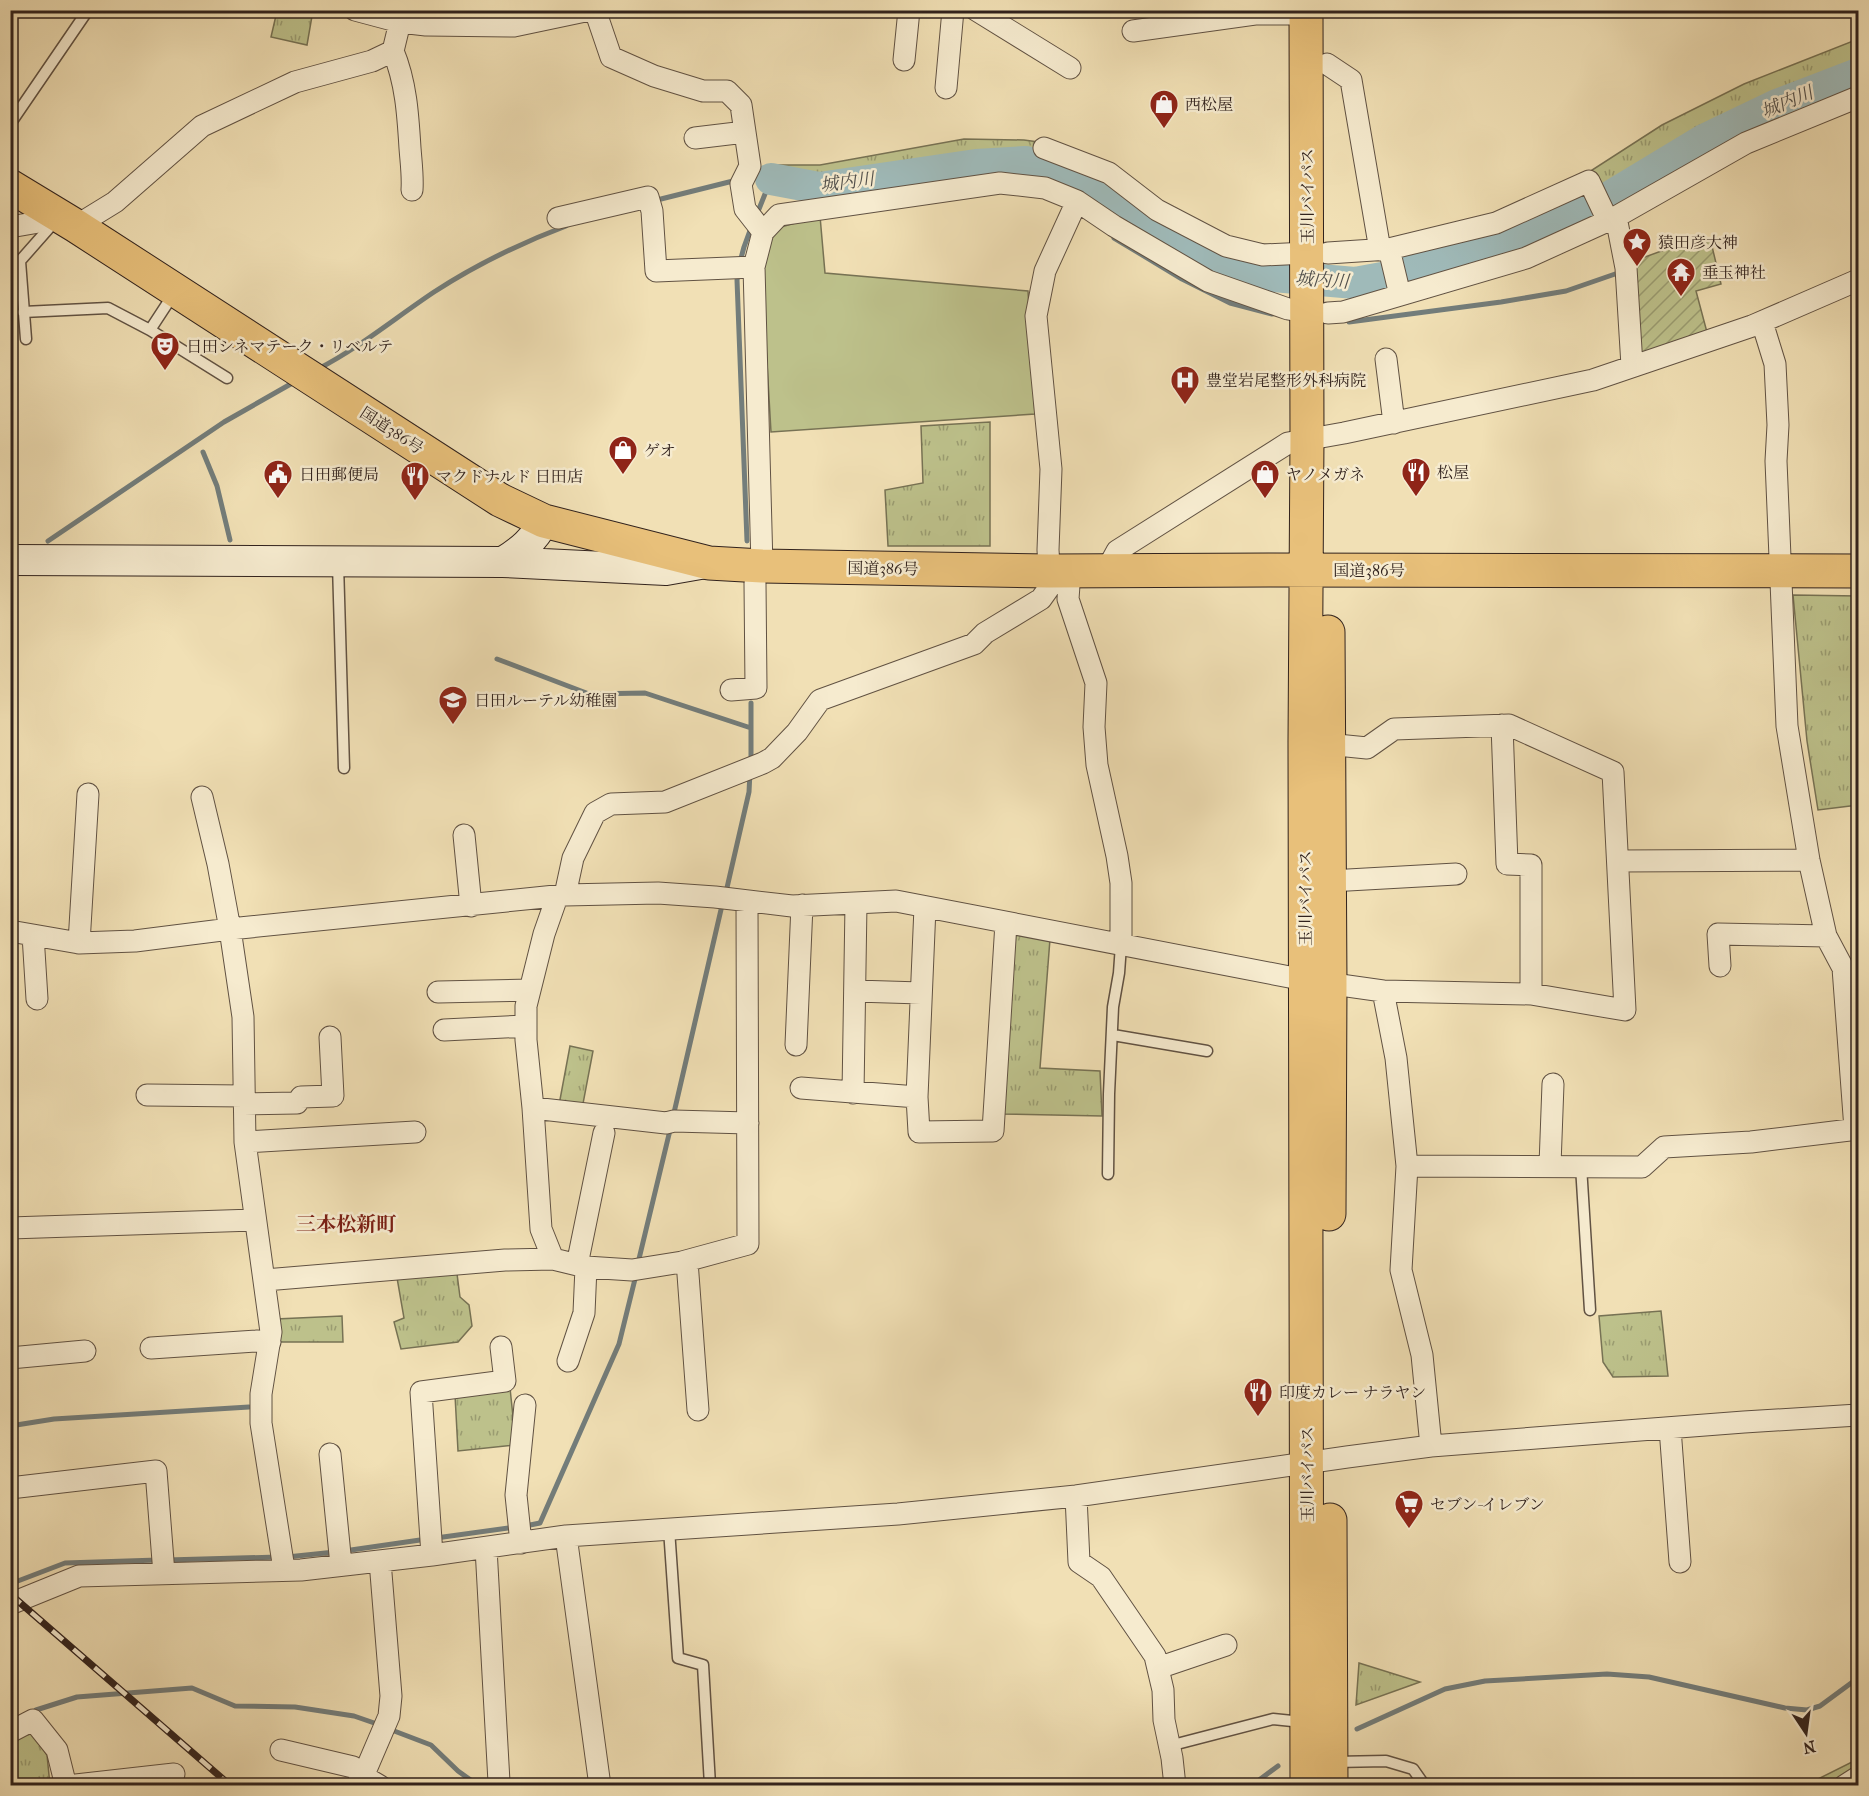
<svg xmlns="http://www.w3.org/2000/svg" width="1869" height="1796" font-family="'IM FELL French Canon','Noto Serif JP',serif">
<defs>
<pattern id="grass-tufts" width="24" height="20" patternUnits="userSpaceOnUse" patternTransform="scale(1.5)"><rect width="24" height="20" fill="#bdc18b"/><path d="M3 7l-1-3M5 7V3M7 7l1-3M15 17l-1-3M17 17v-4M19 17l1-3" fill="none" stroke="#9a9c71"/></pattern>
<pattern id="garden-furrows" width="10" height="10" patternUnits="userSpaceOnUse" patternTransform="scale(1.5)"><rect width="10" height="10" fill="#bdc18b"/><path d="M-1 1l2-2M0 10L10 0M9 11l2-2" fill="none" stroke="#9a9c71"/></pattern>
</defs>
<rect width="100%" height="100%" fill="#f1e0b5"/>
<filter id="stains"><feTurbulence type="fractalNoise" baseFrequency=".00333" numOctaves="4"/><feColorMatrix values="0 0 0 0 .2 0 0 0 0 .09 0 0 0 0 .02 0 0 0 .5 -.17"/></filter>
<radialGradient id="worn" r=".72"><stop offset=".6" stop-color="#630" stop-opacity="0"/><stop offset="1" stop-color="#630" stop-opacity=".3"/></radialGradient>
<path fill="url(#grass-tufts)" stroke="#777254" stroke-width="1.5" d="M 277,11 L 290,11 L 312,16 L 307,45 L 271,37 Z
M 1858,39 L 1858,63 L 1777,96 L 1680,142 L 1599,189 L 1589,172 L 1662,125 L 1744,84 Z
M 964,139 L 1024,140 L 1046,143 L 1163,206 L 1241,242 L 1281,246 L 1281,268 L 1222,252 L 1150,221 L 1104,183 L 1036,159 L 982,157 L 815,177 L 778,170 L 778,165 L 820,165 Z
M 990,422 L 990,546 L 888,546 L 885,490 L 923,483 L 921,426 Z
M 1793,595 L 1858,596 L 1858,805 L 1818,810 L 1807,741 Z
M 1010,930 L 1050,939 L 1040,1068 L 1100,1071 L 1102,1116 L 999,1114 Z
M 570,1046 L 593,1051 L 582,1109 L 559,1105 Z
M 456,1266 L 460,1297 L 469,1305 L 472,1326 L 458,1342 L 401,1349 L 394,1322 L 404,1318 L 396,1272 Z
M 1661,1311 L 1668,1376 L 1613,1377 L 1603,1362 L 1599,1316 Z
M 342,1316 L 343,1342 L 278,1342 L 276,1319 Z
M 510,1388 L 516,1445 L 458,1451 L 455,1395 Z
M 1359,1663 L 1420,1682 L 1356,1705 Z
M 32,1730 L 47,1755 L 50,1785 L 11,1785 L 10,1739 Z
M 1858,1759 L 1858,1785 L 1804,1786 Z"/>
<path fill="url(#garden-furrows)" stroke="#777254" stroke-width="1.5" d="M 1697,238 L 1710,238 L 1721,284 L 1696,291 L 1708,336 L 1639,358 L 1634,261 Z"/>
<path fill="#bdc18b" stroke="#777254" stroke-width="1.5" d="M 820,216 L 825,273 L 1028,291 L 1035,414 L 771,432 L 762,277 L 773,233 L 781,227 Z"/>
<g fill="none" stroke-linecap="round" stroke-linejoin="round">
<path stroke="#737d7b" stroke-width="5" d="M 749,178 L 771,179 L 757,214
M 653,201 L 737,180
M 1114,238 L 1182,279 L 1230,303 L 1272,314
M 740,262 L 744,247 L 752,225
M 739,271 L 737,280 L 747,541
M 1349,322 L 1501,302 L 1566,291 L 1618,273
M 318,369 C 359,348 395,318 434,292 C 474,266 521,243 566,226
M 203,452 L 217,486 L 230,540
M 48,541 L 224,422 L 296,381
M 497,659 L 589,694 L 645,693 L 751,728
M 751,763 L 751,703
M 726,892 L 749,792 L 750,772
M 673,1117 L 723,901
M 638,1263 L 671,1126
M 10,1426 L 54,1419 L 249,1407
M 525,1526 L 540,1523 L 619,1344 L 636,1275
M 436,1538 L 516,1527
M 344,1551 L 427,1539
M 287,1557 L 335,1552
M 167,1560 L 278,1557
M 10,1584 L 65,1563 L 158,1560
M 36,1710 L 77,1697 L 192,1688 L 235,1706 L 295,1707 L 354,1716 L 380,1725
M 389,1729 L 431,1745 L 458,1771 L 479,1786
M 1357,1729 L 1445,1689 L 1485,1681 L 1607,1674 L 1649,1677 L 1785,1708 L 1807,1710 L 1820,1706 L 1858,1678
M 1251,1786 L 1278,1766"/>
<path stroke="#9fbab9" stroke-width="32" d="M 771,179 L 819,188 L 976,165 L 1026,162 L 1077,181 L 1150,232 L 1224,263 L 1273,276 L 1355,283 L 1393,276 L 1503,247 L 1608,198 L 1704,140 L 1777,105 L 1858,74"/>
<g stroke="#615243" stroke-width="13">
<path id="lane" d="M 10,124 L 88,10
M 167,304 L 150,330 L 227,378
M 23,312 L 108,308 L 150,330
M 26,339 L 20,261 L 57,219
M 338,564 L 344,768
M 1113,1035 L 1207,1051
M 1581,1166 L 1590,1310
M 1108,1174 L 1109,1094 L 1113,1007 L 1119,973 L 1121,945
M 669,1529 L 678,1658 L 703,1665 L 710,1785
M 1169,1746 L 1273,1719 L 1302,1722
M 1334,1762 L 1386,1761 L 1413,1769 L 1425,1786"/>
</g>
<g stroke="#615243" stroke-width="23">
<path id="street" d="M 355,10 L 400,22 L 426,25 L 514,26 L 590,10
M 595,10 L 611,57 L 654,76 L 703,91 L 727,91 L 741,105 L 750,166 L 741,184 L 745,209 L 763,232
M 976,10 L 1070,68
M 1133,31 L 1255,14 L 1306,14
M 393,51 C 406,82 408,115 410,148 C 411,162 413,176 412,190
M 904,60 L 909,10
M 1327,64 L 1351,80 L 1380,250
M 946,88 L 953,10
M 695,138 L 745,132
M 1044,148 L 1109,173 L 1157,210 L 1226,246 L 1263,255 L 1307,253
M 1077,201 L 1114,226 L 1208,281 L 1288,309 L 1306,312
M 1616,217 L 1626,268 L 1632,366
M 558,218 L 648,197 L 652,211 L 656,271 L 754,267
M 76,226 L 115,202 L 202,126 L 295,82 L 372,61 L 393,51 L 400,22
M 10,227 L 39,222 L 51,211
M 1389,249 L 1400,295
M 1328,253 L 1389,249 L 1496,223 L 1589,181 L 1608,221
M 1328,313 L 1343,312 L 1526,258 L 1614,218 L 1746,143 L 1858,97
M 1762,322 L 1775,364 L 1778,425 L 1776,461 L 1787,726 L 1809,860 L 1826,936 L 1843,968 L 1855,1129
M 1386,359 L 1394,423
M 762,566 L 754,267 L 763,232 L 779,215 L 1000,183 L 1045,188 L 1077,201 L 1045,271 L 1036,316 L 1051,469 L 1048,550 L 1050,581
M 1109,571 L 1111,562 L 1117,551 L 1288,443 L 1344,433 L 1593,380 L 1752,326 L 1858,280
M 731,690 L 756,688 L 755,583
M 1502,725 L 1507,864 L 1531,865 L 1531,994
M 1317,743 L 1367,748 L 1394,729 L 1509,725 L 1613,772 L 1625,1010 L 1531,994 L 1383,991
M 202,797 L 218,864 L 230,929 L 243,1017 L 245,1142 L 271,1332 L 261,1394 L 261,1423 L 284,1569
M 464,835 L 471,906
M 1618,861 L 1809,860
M 1330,881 L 1456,874
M 565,895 L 573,858 L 595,813 L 611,804 L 665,802 L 763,763 L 772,758 L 797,732 L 820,700 L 974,644 L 985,633 L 1041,599 L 1051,585 L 1066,571 L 1069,585 L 1068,599 L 1096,683 L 1094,727 L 1097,765 L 1117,856 L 1121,883 L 1121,945
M 557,897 L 544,934 L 526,1006 L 526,1040 L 533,1108 L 541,1229 L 553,1259 L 586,1267 L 632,1270 L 682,1262 L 748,1244 L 747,902
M 925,907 L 917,1097 L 919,1132 L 993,1131 L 1006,923
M 10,931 L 79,943 L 135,941 L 230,929 L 565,895 L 658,893 L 715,897 L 792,906 L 896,901 L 1305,980 L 1383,991 L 1396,1058 L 1407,1166 L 1401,1270 L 1422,1355 L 1431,1446
M 33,935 L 37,999
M 79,943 L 88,794
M 1720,966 L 1718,934 L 1826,936
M 855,991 L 921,993
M 438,992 L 530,990
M 444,1030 L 526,1026
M 796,1045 L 802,905
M 801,1088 L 917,1097
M 853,1093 L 856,904
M 147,1095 L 244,1096
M 244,1104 L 297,1103 L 301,1097 L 333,1096 L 330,1037
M 533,1108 L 666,1123 L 674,1121 L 748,1123
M 245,1142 L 415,1132
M 1550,1165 L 1553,1084
M 1407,1166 L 1642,1167 L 1664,1147 L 1751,1142 L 1858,1129
M 10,1228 L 254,1220
M 687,1261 L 698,1410
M 577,1265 L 604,1133
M 265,1280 L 505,1260 L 553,1259
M 151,1348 L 257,1341 L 270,1342
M 10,1358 L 85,1351
M 568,1361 L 584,1313 L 586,1267
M 1670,1428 L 1680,1562
M 330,1454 L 341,1565
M 10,1488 L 156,1471 L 164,1574
M 1076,1496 L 1079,1562 L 1101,1577 L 1155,1656 L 1163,1690 L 1164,1720 L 1172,1758 L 1175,1786
M 566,1536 L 600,1786
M 521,1543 L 516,1495 L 525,1405
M 486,1548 L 499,1782
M 432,1555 L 421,1392 L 505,1381 L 501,1347
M 10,1604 L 79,1576 L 301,1570 L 432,1555 L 566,1536 L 898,1514 L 1076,1496 L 1347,1457 L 1431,1446 L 1744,1422 L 1858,1415
M 1158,1668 L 1226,1645
M 10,1732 L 33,1720 L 57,1750 L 66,1786
M 281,1750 L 353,1767 L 363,1776 L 380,1786
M 67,1786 L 174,1774
M 359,1786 L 389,1716 L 391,1696 L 380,1561
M 1844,1786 L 1858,1777"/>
</g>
<g stroke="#31221d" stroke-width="32">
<path id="secondary" d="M 10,560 L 503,562 C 521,551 534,540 544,521
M 503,562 L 666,570 L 706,563"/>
</g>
<g stroke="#31221d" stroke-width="35">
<path id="highway" d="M 1306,10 L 1307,438 L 1305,742 L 1307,1786
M 10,186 L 76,226 L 500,500 L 544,521 L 709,563 L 762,566 L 1049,571 L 1270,570 L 1858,571
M 1328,632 L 1330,984 L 1329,1214
M 1330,1520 L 1331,1786"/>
</g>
<use href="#lane" stroke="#f6ebcf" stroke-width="10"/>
<use href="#street" stroke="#f6ebcf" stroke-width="21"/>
<use href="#secondary" stroke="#f6ebcf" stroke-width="30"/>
<use href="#highway" stroke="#e8c07a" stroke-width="33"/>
<g stroke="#31221d" stroke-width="7">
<path id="rail" d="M 10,1594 L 231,1786"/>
</g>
<use href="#rail" stroke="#f6ebcf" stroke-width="4.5" stroke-dasharray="14" stroke-linecap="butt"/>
</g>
<defs>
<g id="shop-pin" transform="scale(1.5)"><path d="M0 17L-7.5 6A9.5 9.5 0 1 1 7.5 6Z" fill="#8f2418" stroke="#f6ebcf"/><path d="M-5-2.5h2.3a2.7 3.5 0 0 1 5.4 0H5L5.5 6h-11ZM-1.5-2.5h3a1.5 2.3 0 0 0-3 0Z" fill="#fff"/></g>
<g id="sight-pin" transform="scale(1.5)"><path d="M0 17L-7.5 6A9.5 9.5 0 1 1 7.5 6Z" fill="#8f2418" stroke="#f6ebcf"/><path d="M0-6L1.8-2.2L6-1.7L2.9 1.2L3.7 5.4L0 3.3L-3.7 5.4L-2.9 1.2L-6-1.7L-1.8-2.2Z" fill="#fff"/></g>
<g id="temple-pin" transform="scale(1.5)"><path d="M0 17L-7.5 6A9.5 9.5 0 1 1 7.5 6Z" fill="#8f2418" stroke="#f6ebcf"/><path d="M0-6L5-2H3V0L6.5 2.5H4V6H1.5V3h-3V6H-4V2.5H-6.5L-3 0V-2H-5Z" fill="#fff"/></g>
<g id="theatre-pin" transform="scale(1.5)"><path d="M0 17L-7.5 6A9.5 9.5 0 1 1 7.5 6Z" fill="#8f2418" stroke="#f6ebcf"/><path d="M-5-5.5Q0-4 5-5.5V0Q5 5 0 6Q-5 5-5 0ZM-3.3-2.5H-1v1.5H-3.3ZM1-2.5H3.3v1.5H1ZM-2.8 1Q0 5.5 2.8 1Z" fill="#fff"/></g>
<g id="hospital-pin" transform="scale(1.5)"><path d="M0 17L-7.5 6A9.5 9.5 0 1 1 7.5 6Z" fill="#8f2418" stroke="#f6ebcf"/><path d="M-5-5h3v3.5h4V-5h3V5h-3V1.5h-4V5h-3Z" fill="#fff"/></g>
<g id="restaurant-pin" transform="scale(1.5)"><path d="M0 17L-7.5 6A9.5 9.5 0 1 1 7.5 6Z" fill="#8f2418" stroke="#f6ebcf"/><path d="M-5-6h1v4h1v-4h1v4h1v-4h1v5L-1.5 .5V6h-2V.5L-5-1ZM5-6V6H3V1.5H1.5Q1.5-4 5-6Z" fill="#fff"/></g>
<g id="civic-pin" transform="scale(1.5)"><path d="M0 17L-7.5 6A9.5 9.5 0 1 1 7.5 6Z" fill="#8f2418" stroke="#f6ebcf"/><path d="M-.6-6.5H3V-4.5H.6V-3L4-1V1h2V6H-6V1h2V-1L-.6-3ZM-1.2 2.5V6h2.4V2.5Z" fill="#fff"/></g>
<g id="school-pin" transform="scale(1.5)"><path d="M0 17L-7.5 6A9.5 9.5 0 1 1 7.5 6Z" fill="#8f2418" stroke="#f6ebcf"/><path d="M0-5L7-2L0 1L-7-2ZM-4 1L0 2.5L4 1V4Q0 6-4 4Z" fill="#fff"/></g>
<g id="supermarket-pin" transform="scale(1.5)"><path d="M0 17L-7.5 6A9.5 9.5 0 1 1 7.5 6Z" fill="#8f2418" stroke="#f6ebcf"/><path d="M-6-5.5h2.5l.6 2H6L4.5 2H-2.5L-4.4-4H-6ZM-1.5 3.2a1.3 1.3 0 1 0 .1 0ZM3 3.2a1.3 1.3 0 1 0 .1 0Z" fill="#fff"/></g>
</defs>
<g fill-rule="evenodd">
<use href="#shop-pin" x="1164" y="104"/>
<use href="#sight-pin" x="1637" y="242"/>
<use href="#temple-pin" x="1681" y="272"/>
<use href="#theatre-pin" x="165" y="346"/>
<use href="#hospital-pin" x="1185" y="380"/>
<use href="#shop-pin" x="623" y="450"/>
<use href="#restaurant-pin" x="1416" y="472"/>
<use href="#civic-pin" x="278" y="474"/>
<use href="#shop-pin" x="1265" y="474"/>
<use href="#restaurant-pin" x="415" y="476"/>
<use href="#school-pin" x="453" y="700"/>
<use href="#restaurant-pin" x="1258" y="1392"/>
<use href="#supermarket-pin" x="1409" y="1504"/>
</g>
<g text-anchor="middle" stroke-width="5" stroke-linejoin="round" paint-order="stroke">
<g font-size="16" fill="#31221d" stroke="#f6ebcf" text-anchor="start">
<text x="1185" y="110">西松屋</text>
<text x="1658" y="248">猿田彦大神</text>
<text x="1702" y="278">垂玉神社</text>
<text x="186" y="352">日田シネマテーク・リベルテ</text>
<text x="1206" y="386">豊堂岩尾整形外科病院</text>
<text x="644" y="456">ゲオ</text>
<text x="1437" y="478">松屋</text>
<text x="299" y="480">日田郵便局</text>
<text x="1286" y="480">ヤノメガネ</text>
<text x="436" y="482">マクドナルド 日田店</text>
<text x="474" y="706">日田ルーテル幼稚園</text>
<text x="1279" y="1398">印度カレー ナラヤン</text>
<text x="1430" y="1510">セブン-イレブン</text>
</g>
<g font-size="16" fill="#31221d" stroke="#f6ebcf">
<text transform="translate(1307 196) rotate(-90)" y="6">玉川バイパス</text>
<text transform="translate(392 430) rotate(33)" y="6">国道386号</text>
<text transform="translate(883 568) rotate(1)" y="6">国道386号</text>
<text x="1369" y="576">国道386号</text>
<text transform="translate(1305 898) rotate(-90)" y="6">玉川バイパス</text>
<text transform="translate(1307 1474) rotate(-90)" y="6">玉川バイパス</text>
</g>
<g font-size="18" font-style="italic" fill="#52504c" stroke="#f6ebcf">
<text transform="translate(1787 102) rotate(-23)" y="6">城内川</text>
<text transform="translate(847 182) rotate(-7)" y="6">城内川</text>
<text transform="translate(1322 280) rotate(4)" y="6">城内川</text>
</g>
<g font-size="20" font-weight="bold" fill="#7a1f14" stroke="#f6ebcf">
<text x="346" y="1231">三本松新町</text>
</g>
</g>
<rect width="1869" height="1796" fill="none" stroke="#f1e0b5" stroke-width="36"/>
<rect x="12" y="12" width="1845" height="1772" fill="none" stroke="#31221d" stroke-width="3"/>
<rect x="18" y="18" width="1833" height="1760" fill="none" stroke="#31221d" stroke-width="1.5"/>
<g transform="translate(1806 1733) rotate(167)" stroke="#f6ebcf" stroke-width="4.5" paint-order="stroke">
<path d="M0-4.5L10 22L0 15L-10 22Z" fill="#31221d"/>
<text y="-9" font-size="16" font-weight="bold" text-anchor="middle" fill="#31221d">N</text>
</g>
<rect width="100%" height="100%" filter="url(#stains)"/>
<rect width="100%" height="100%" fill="url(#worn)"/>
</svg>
